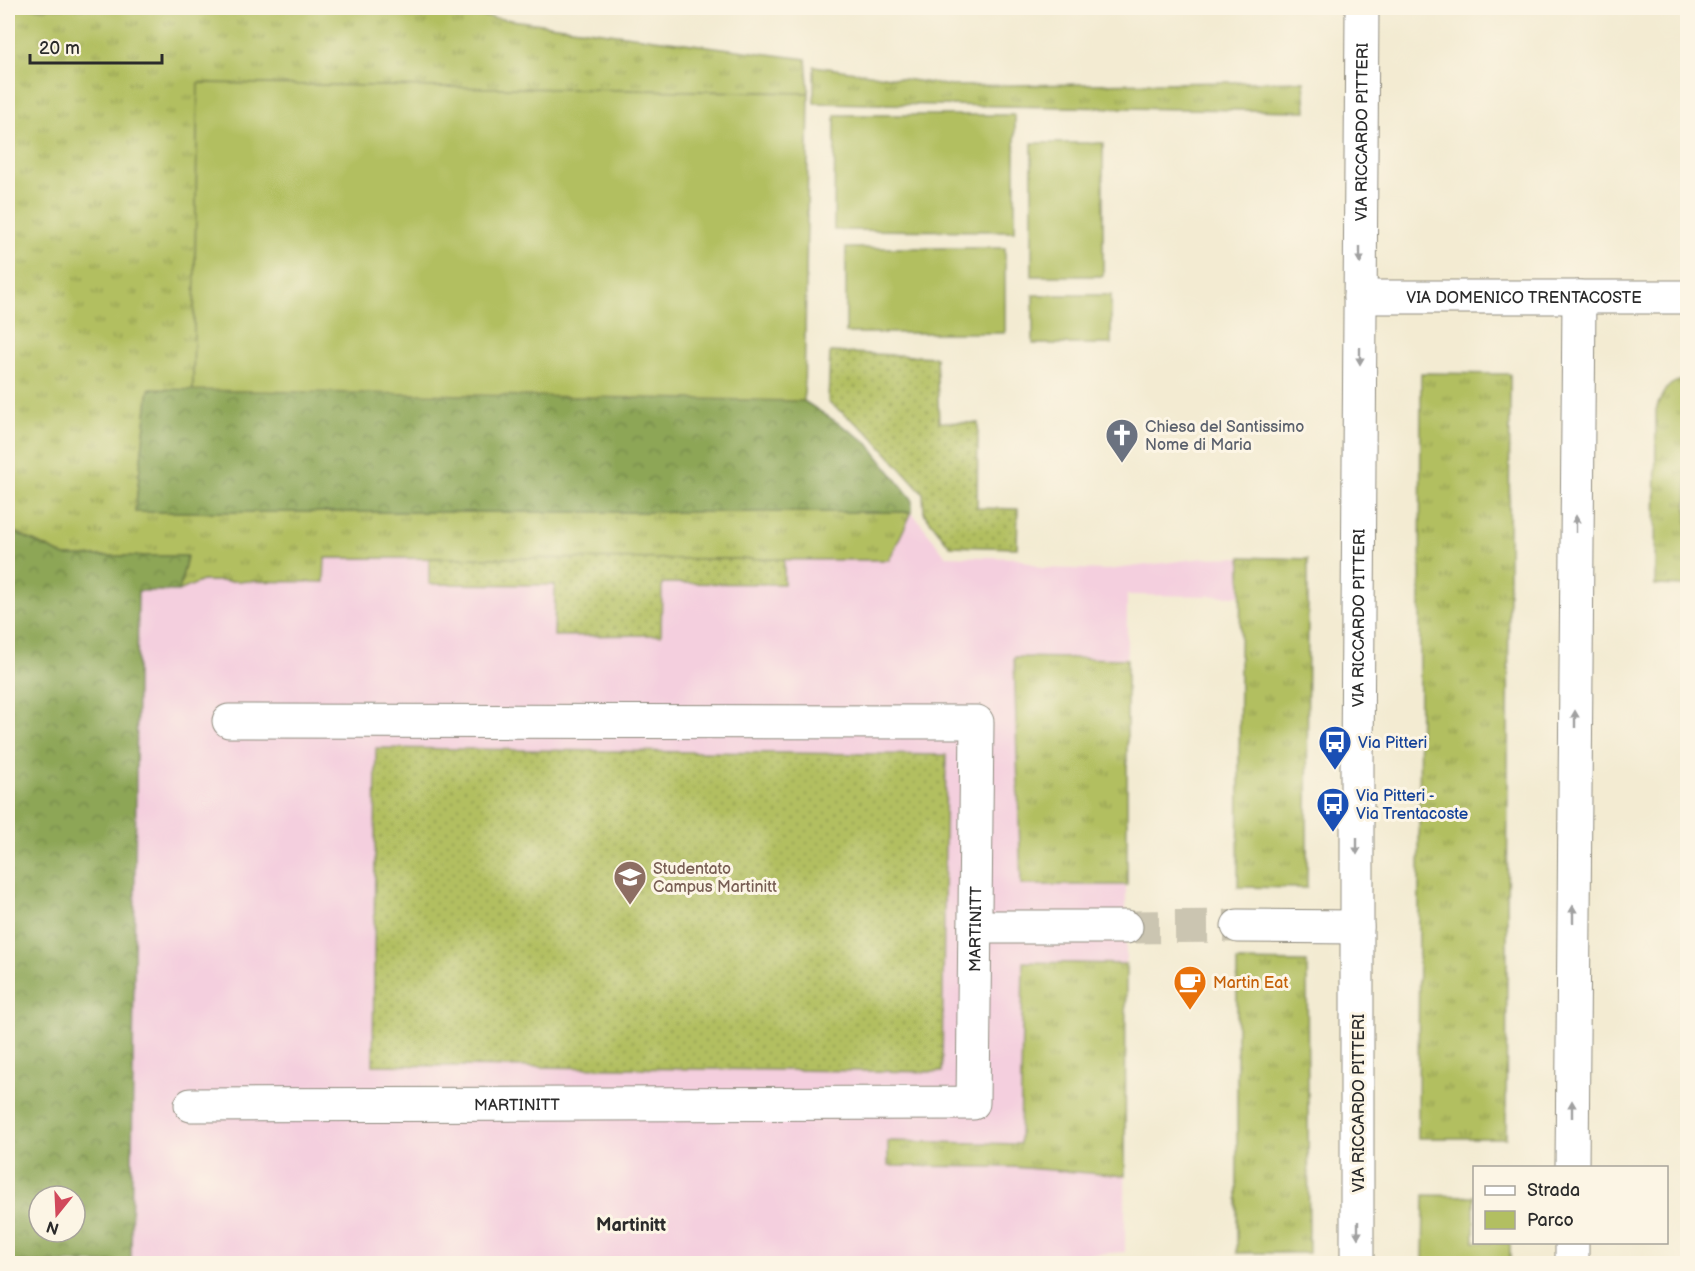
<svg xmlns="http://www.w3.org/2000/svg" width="1695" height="1271" font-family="'Balsamiq Sans',sans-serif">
<defs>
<pattern id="grass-tufts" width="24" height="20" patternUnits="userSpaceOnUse" patternTransform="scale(1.5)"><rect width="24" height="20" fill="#b2bf61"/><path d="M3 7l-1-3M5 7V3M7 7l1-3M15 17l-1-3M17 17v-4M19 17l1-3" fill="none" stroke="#919b50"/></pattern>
<pattern id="forest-crowns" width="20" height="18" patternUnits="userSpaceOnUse" patternTransform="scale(1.5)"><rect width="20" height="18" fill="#8da657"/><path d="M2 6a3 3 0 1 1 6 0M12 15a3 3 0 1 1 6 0" fill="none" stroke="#738748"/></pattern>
<pattern id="garden-dots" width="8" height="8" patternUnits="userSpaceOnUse" patternTransform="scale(1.5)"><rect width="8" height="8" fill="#b2bf61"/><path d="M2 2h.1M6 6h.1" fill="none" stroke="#919b50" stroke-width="1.8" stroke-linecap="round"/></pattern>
</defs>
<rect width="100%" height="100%" fill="#fcf5e5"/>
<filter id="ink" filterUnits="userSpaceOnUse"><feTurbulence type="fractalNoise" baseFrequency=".0167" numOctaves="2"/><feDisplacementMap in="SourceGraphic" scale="12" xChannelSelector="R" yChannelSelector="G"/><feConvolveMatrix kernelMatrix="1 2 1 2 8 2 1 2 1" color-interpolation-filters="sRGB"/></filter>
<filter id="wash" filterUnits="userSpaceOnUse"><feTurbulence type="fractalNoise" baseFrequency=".008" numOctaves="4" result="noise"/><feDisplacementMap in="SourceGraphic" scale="24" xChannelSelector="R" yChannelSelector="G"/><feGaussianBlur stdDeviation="1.35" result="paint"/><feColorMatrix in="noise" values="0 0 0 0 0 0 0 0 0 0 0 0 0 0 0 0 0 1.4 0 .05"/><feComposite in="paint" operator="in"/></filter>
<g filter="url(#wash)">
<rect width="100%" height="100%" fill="#f3ebd2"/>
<path fill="#f4cfde" d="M 135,512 L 912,512 L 946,556 L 1018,558 L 1041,568 L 1107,570 L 1203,558 L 1241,557 L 1239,596 L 1127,595 L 1125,1252 L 1013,1260 L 1011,1264 L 131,1264 L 138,591 Z"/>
<path fill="url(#grass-tufts)" stroke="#6e7546" stroke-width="1.5" d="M 8,8 L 420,8 L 806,59 L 809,93 L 198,83 L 193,390 L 149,390 L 135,512 L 912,512 L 889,560 L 325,558 L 324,582 L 202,581 L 179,591 L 187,556 L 65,556 L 8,529 Z
M 814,66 L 952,86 L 1304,81 L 1306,111 L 814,103 Z
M 1421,373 L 1510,374 L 1506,1138 L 1418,1138 Z
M 1687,379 L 1687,586 L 1655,585 L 1656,410 C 1662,393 1667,381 1687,379 Z
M 1241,557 L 1308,559 L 1307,888 L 1238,887 Z
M 1014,657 L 1127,659 L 1127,885 L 1021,885 Z
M 1237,961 L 1307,962 L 1309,1253 L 1237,1253 Z
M 1023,962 L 1126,964 L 1125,1176 L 1013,1167 L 888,1166 L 888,1141 L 1020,1144 Z"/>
<path fill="url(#forest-crowns)" stroke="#5c6841" stroke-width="1.5" fill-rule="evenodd" d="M 149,389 L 804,401 L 866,441 L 912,499 L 912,512 L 135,512 Z
M 8,529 L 65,556 L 187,556 L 179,591 L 138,591 L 131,1263 L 8,1263 ZM 39,1196 L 75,1196 L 75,1232 L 39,1232 Z"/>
<path fill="#b2bf61" stroke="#6e7546" stroke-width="1.5" d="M 198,83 L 809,93 L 804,401 L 193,390 Z
M 835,115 L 1015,115 L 1015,231 L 834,230 Z
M 1032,143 L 1103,143 L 1103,276 L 1032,276 Z
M 846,248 L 1005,248 L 1005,333 L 846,333 Z
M 1033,295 L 1111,295 L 1111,344 L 1033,344 Z
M 1424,1195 L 1474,1196 L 1474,1242 L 1510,1243 L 1510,1263 L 1423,1263 Z"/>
<path fill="url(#garden-dots)" stroke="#6e7546" stroke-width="1.5" d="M 830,352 L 936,357 L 939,422 L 978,423 L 977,508 L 1018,509 L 1017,548 L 950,546 L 924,513 L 923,493 L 869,433 L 828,402 Z
M 429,558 L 784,559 L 784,584 L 662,583 L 661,635 L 554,636 L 555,585 L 429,584 Z
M 376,748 L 946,755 L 942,1072 L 373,1065 Z"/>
</g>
<g filter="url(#ink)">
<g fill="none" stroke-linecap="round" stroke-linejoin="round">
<path stroke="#cbc5b1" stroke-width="33" stroke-dasharray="33 16" stroke-linecap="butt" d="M 1126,927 L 1238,926"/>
<g stroke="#8f8b7e" stroke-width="35">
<g id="minor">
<path id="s1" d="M 1360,297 L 1688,297"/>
<path d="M 1238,926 L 1357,927"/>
<path d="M 975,927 L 1126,927"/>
<path id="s2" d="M 191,1105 L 973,1103 L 977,722 L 229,721"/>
<path d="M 1572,1168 L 1579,297"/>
<path d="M 1572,1242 L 1572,1264"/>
<path id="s3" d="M 1357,1264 L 1357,766 L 1362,8"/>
</g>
</g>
<use href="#minor" stroke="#fff" stroke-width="33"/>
</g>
<defs><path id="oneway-solid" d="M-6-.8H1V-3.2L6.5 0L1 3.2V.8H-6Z" transform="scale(1.5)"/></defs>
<g fill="#a0a0a0">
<use href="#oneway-solid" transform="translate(1360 255) rotate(90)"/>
<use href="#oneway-solid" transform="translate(1360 356) rotate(90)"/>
<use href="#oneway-solid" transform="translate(1576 524) rotate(-90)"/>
<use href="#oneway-solid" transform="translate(1575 719) rotate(-90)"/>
<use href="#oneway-solid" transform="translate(1357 846) rotate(90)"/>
<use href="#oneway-solid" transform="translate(1573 914) rotate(-90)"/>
<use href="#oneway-solid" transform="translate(1572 1109) rotate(-90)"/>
<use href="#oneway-solid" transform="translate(1358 1230) rotate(90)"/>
</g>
</g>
<defs>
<g id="church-pin" transform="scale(1.725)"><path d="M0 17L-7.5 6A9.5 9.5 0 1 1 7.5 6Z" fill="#6b7280" stroke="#fcf5e5"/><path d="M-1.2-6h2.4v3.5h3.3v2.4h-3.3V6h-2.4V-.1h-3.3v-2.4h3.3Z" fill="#fff"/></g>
<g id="bus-pin" transform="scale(1.725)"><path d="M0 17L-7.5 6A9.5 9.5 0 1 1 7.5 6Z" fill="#1a4fb4" stroke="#fcf5e5"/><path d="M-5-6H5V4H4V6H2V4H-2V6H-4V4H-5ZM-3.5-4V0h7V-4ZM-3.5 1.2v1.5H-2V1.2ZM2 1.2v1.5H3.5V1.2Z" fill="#fff"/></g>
<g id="university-pin" transform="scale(1.725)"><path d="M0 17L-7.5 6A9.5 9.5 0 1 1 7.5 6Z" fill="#8d6e63" stroke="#fcf5e5"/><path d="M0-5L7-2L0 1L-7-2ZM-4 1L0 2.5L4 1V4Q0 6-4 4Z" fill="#fff"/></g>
<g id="cafe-pin" transform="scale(1.725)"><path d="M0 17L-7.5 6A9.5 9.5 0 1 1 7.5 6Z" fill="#e8710a" stroke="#fcf5e5"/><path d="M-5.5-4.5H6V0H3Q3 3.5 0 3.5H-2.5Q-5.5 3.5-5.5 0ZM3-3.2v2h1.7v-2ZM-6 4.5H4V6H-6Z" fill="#fff"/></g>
</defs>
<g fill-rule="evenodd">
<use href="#church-pin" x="1122" y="435"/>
<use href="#bus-pin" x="1335" y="742"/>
<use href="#bus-pin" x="1333" y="804"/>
<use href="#university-pin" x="630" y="877"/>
<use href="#cafe-pin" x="1190" y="982"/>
</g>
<g text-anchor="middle" stroke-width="6" stroke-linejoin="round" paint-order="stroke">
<g font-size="16" fill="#2b2b2b" stroke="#fcf5e5">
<text dy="6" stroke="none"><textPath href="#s3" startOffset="1132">VIA RICCARDO PITTERI</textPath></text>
<text dy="6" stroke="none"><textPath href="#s1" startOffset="164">VIA DOMENICO TRENTACOSTE</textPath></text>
<text dy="6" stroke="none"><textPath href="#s3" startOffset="646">VIA RICCARDO PITTERI</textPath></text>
<text dy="6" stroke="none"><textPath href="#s2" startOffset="956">MARTINITT</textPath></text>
<text transform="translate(1358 1103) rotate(-90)" y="6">VIA RICCARDO PITTERI</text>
<text dy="6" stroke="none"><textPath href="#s2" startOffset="326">MARTINITT</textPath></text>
</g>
<g font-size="16" fill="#5b616d" stroke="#fcf5e5" text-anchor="start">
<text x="1145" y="432">Chiesa del Santissimo<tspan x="1145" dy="18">Nome di Maria</tspan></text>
</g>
<g font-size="16" fill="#164399" stroke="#fcf5e5" text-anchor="start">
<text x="1358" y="748">Via Pitteri</text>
<text x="1356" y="801">Via Pitteri -<tspan x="1356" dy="18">Via Trentacoste</tspan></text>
</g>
<g font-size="16" fill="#785e54" stroke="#fcf5e5" text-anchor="start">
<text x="653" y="874">Studentato<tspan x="653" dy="18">Campus Martinitt</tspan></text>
</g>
<g font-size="16" fill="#c56008" stroke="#fcf5e5" text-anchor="start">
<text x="1213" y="988">Martin Eat</text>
</g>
<g font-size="18" font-weight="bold" fill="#2b2b2b" stroke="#fcf5e5">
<text x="631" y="1231">Martinitt</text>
</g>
</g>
<rect width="1695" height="1271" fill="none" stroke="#fcf5e5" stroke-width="30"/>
<rect x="1473" y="1166" width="195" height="78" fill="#fcf5e5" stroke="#a8a49b" stroke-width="1.5"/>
<rect x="1485" y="1186" width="30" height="9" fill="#ffffff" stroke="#a8a49b" stroke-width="1.5"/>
<text x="1527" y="1196" font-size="18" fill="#2b2b2b">Strada</text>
<rect x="1485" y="1211" width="30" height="18" fill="#b2bf61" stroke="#a8a49b" stroke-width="1.5"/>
<text x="1527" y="1226" font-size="18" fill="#2b2b2b">Parco</text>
<g transform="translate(57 1214) rotate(198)"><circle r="28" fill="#fcf5e5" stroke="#a8a49b" stroke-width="1.5"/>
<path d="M0-4.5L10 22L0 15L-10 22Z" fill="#d1495b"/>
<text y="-9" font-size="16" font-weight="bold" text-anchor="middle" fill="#2b2b2b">N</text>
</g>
<path d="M30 54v9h132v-9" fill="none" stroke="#2b2b2b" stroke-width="3"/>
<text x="39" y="54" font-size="18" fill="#2b2b2b" stroke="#fcf5e5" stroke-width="4.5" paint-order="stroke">20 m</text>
</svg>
